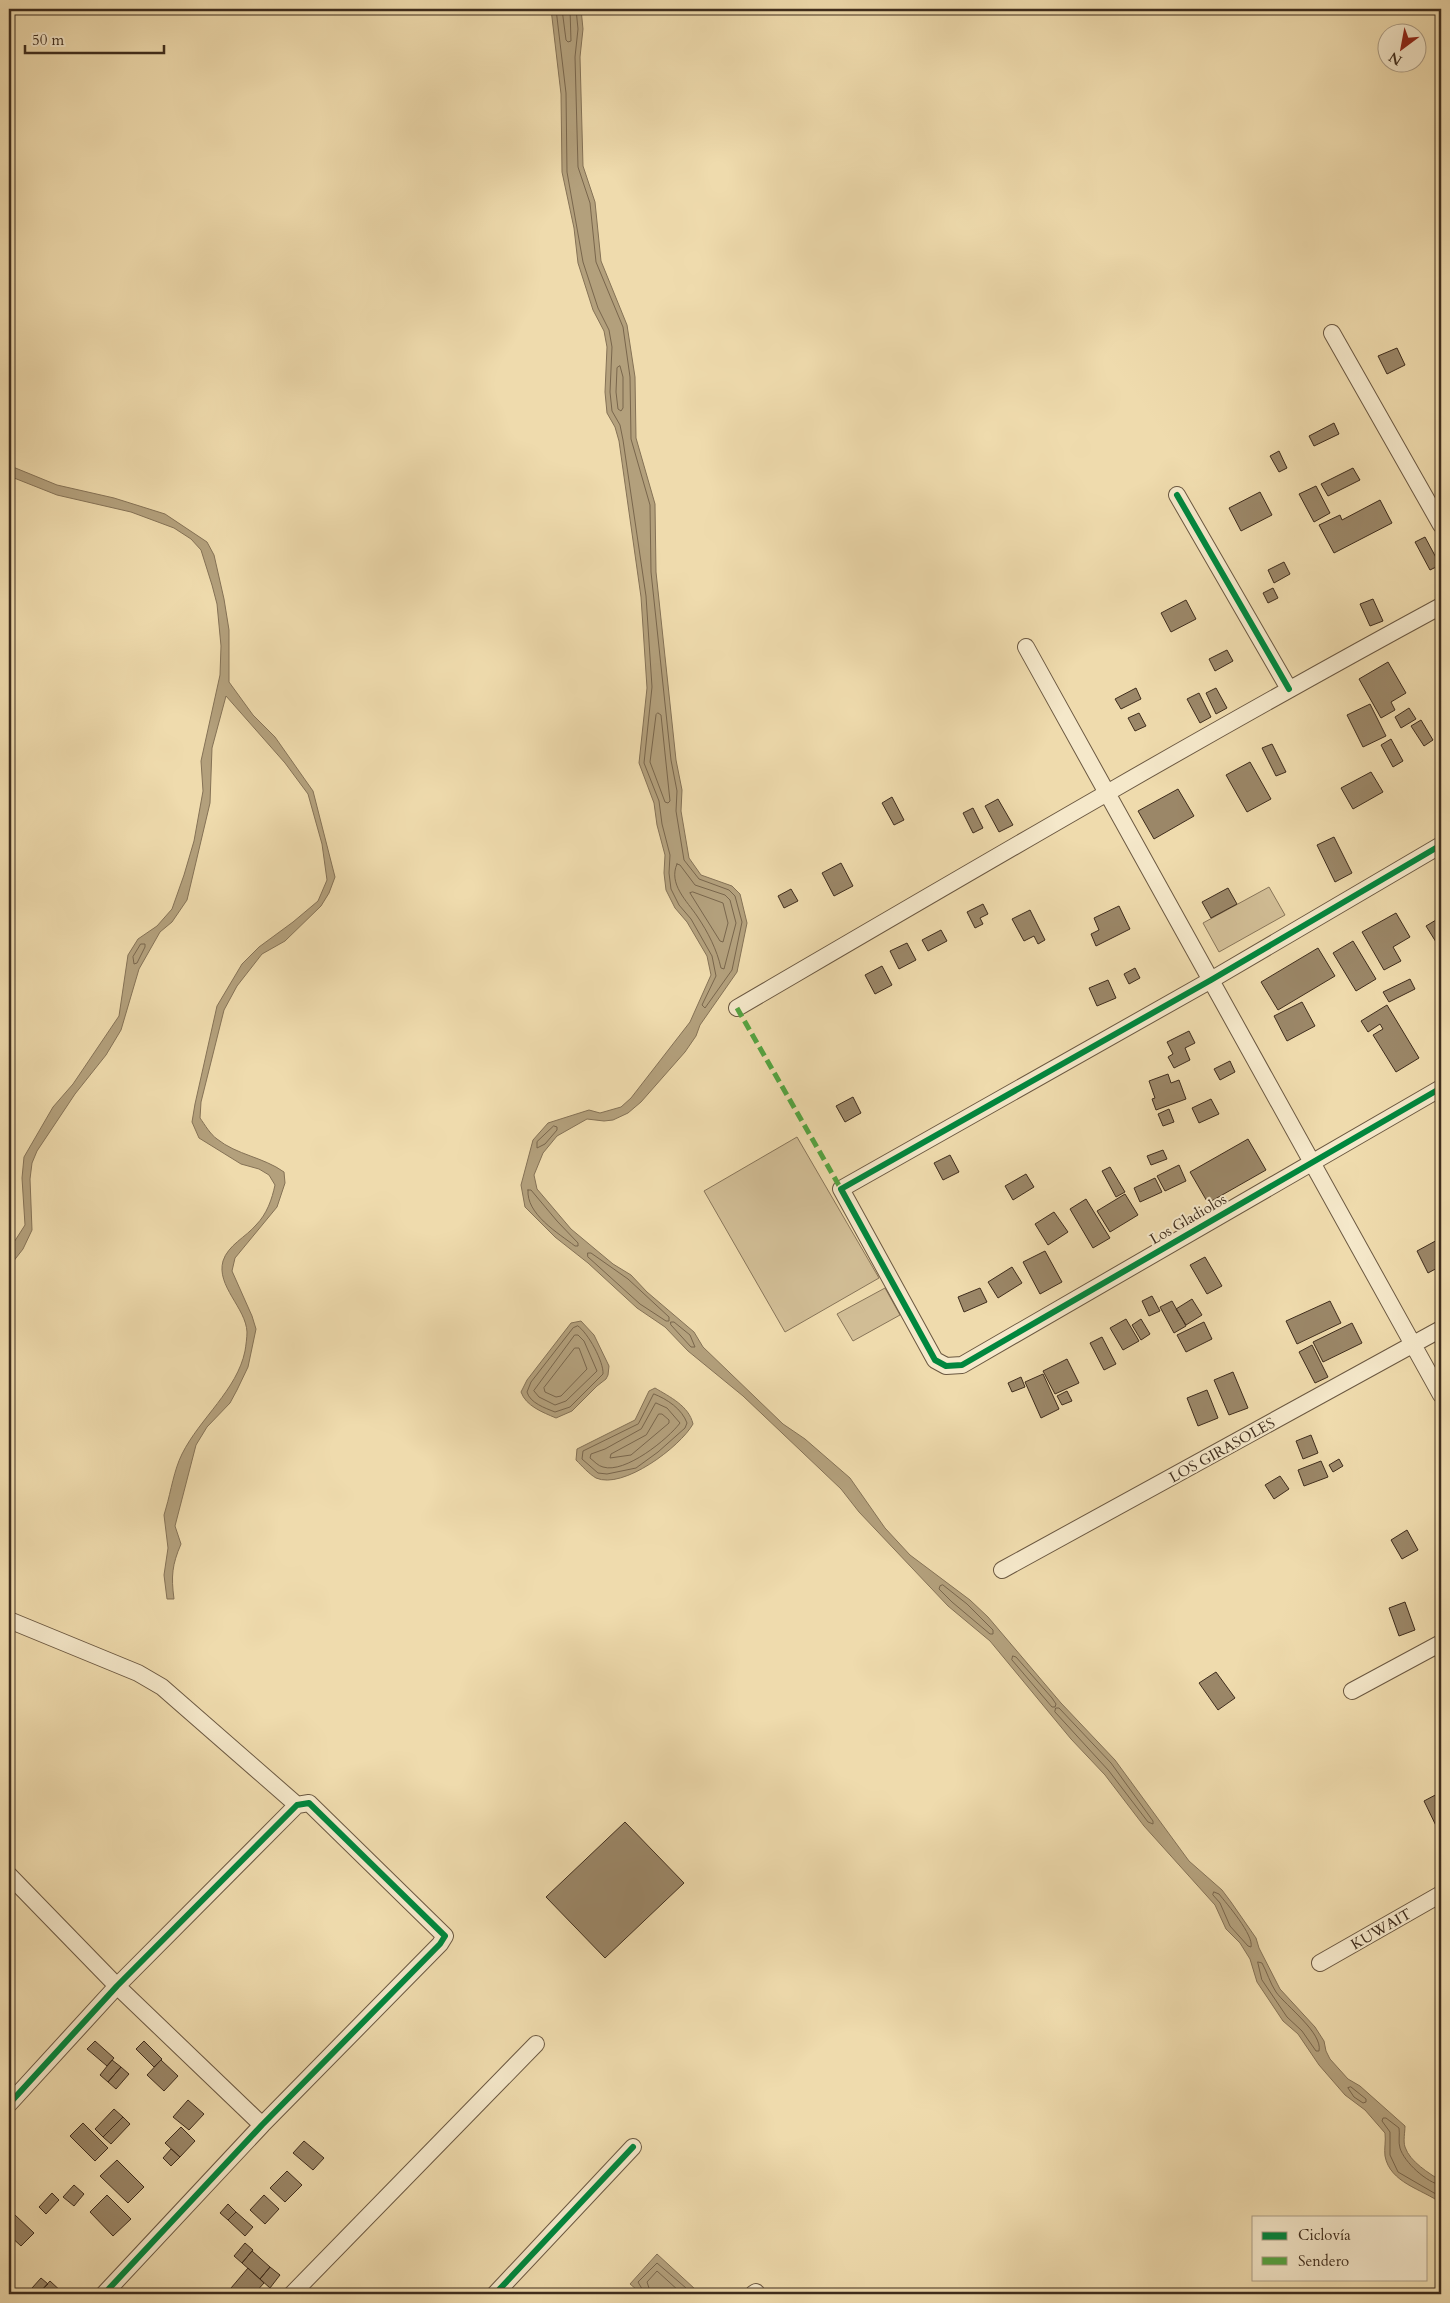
<svg xmlns="http://www.w3.org/2000/svg" width="1450" height="2303" font-family="Cardo,serif">
<rect width="100%" height="100%" fill="#efdbad"/>
<filter id="stains"><feTurbulence type="fractalNoise" baseFrequency=".004" numOctaves="4"/><feColorMatrix values="0 0 0 0 .2 0 0 0 0 .09 0 0 0 0 .02 0 0 0 .5 -.17"/></filter>
<radialGradient id="worn" r=".72"><stop offset=".6" stop-color="#630" stop-opacity="0"/><stop offset="1" stop-color="#630" stop-opacity=".3"/></radialGradient>
<path fill="#d1bd95" stroke="#887559" d="M 1269,887 L 1285,915 L 1219,952 L 1203,923 Z
M 797,1137 L 879,1278 L 785,1332 L 704,1191 Z
M 885,1288 L 900,1315 L 853,1341 L 837,1314 Z"/>
<path fill="#b3a07c" stroke="#857256" d="M 551,9 L 581,9 L 583,29 L 580,57 L 583,166 L 595,202 L 601,261 L 627,325 L 635,377 L 636,438 L 655,504 L 656,572 L 676,760 L 682,790 L 681,811 L 689,858 L 701,875 L 732,886 L 740,894 L 747,923 L 737,972 L 700,1025 L 696,1036 L 685,1052 L 641,1102 L 628,1113 L 613,1120 L 604,1121 L 587,1119 L 557,1136 L 543,1153 L 534,1175 L 537,1189 L 571,1229 L 613,1264 L 631,1275 L 647,1292 L 694,1332 L 703,1347 L 783,1424 L 805,1439 L 850,1478 L 885,1528 L 910,1555 L 970,1600 L 988,1617 L 1061,1703 L 1115,1760 L 1189,1861 L 1222,1890 L 1231,1902 L 1256,1938 L 1259,1948 L 1280,1989 L 1315,2027 L 1324,2041 L 1326,2051 L 1330,2059 L 1348,2079 L 1360,2086 L 1405,2126 C 1405,2132 1403,2141 1405,2147 C 1410,2162 1429,2173 1441,2181 L 1441,2203 C 1422,2189 1390,2183 1385,2156 C 1384,2149 1386,2141 1385,2133 L 1365,2110 L 1345,2095 L 1319,2065 L 1298,2034 L 1283,2021 L 1257,1982 L 1250,1959 L 1240,1943 L 1226,1929 L 1215,1905 L 1144,1826 L 1105,1775 L 1071,1739 L 990,1641 L 948,1606 L 859,1512 L 841,1489 L 743,1396 L 688,1351 L 665,1327 L 637,1308 L 588,1263 L 555,1237 L 525,1207 L 521,1185 L 533,1140 L 548,1123 L 589,1110 L 600,1113 L 621,1107 L 631,1098 L 690,1022 L 711,975 L 707,956 L 687,922 L 675,908 L 666,890 L 664,873 L 665,855 L 657,825 L 654,803 L 639,763 L 647,688 L 641,597 L 619,441 L 615,427 L 607,413 L 605,392 L 607,347 L 604,331 L 593,310 L 578,263 L 574,228 L 562,172 L 561,94 Z
M 9,462 L 13,467 L 57,485 L 114,498 L 165,514 L 207,542 L 214,555 L 224,599 L 229,630 L 229,682 L 253,715 L 275,737 L 313,791 L 335,877 L 329,893 L 321,906 L 285,941 L 262,954 L 237,986 L 224,1010 L 201,1102 L 200,1118 C 205,1125 210,1134 217,1139 C 237,1155 263,1157 284,1172 L 285,1183 L 277,1207 L 235,1258 L 232,1271 L 252,1316 L 256,1329 L 248,1367 L 237,1390 L 230,1403 L 207,1427 L 196,1445 L 175,1526 L 181,1544 C 172,1565 171,1576 174,1599 L 167,1599 L 164,1575 L 168,1548 L 164,1515 L 166,1508 C 171,1491 174,1470 182,1454 C 200,1418 237,1390 245,1351 C 246,1345 247,1337 247,1332 C 246,1308 216,1286 223,1261 C 228,1245 246,1237 256,1225 C 267,1214 272,1199 275,1185 L 269,1175 L 259,1169 L 241,1164 L 199,1138 L 192,1122 L 195,1104 L 217,1006 L 242,964 L 259,947 L 293,922 L 318,901 L 327,880 L 322,844 L 308,794 L 285,763 L 226,696 L 212,748 L 210,803 L 187,900 L 172,922 L 160,932 L 139,969 L 121,1030 L 106,1055 L 75,1094 L 37,1151 L 32,1163 L 30,1179 L 32,1230 L 23,1249 L 9,1267 L 9,1250 L 25,1225 L 22,1178 L 24,1157 L 53,1107 L 73,1084 L 119,1016 L 128,955 L 138,939 L 157,926 L 172,909 L 184,875 L 194,841 L 203,791 L 201,761 L 220,675 L 221,646 L 217,604 L 212,585 L 201,550 L 191,539 L 174,528 L 131,512 L 57,495 L 9,476 Z
M 581,1321 L 594,1335 L 609,1366 L 608,1375 L 606,1379 L 597,1386 L 572,1411 L 556,1418 C 542,1412 526,1406 521,1392 L 527,1380 L 571,1323 Z
M 655,1388 C 670,1397 689,1406 693,1424 C 680,1447 623,1490 596,1478 C 589,1474 582,1466 576,1460 L 577,1449 L 635,1420 L 649,1391 Z
M 657,2254 L 695,2289 L 690,2294 L 642,2294 L 630,2284 Z"/>
<g fill="none" stroke-linecap="round" stroke-linejoin="round">
<path stroke="#79664c" stroke-width="1" d="M 556,9 L 566,93 L 567,172 L 583,262 L 598,308 L 609,330 L 612,347 L 610,392 L 612,411 L 620,425 L 623,440 L 646,596 L 652,687 L 644,763 L 659,801 L 662,824 L 670,855 L 669,873 L 671,889 L 679,905 L 691,919 L 712,956 L 716,976 L 702,1005 L 705,1008 L 732,970 L 742,922 L 735,896 L 729,890 L 699,879 L 684,860 L 676,811 L 677,791 L 671,760 L 651,572 L 650,505 L 631,439 L 630,377 L 623,327 L 596,262 L 590,203 L 578,167 L 575,57 L 578,29 L 576,9
M 562,9 L 566,40 L 568,42 L 571,41 L 570,9
M 620,366 L 623,377 L 623,408 L 621,411 L 618,409 L 616,392 L 617,368 Z
M 658,713 L 661,715 L 670,801 L 668,803 L 665,802 L 650,762 L 656,715 Z
M 677,864 L 680,865 L 695,885 L 725,895 L 730,900 L 736,923 L 724,969 L 721,968 C 717,950 708,932 697,916 C 687,901 668,884 677,864 Z
M 693,892 L 723,903 L 728,923 L 723,942 L 720,941 L 690,893 Z
M 141,944 L 145,944 L 145,947 L 137,963 L 134,964 L 133,957 Z
M 554,1126 L 557,1127 L 557,1130 L 545,1144 L 537,1148 L 537,1142 Z
M 528,1190 L 531,1190 L 557,1221 L 578,1243 L 578,1246 L 575,1246 C 558,1233 526,1214 528,1190 Z
M 588,1253 L 591,1253 L 628,1279 L 669,1317 L 669,1321 L 666,1321 L 640,1304 L 588,1257 Z
M 671,1322 L 674,1322 L 690,1335 L 695,1347 L 691,1347 L 671,1325 Z
M 578,1326 C 588,1333 604,1362 603,1374 L 570,1407 L 555,1412 C 545,1408 530,1403 527,1392 L 531,1382 L 573,1328 Z
M 575,1335 L 578,1335 L 584,1341 L 597,1371 L 566,1401 L 555,1405 L 539,1397 L 534,1391 Z
M 575,1348 L 579,1348 L 587,1369 L 561,1396 L 556,1397 L 545,1392 L 544,1388 Z
M 654,1394 C 667,1399 682,1409 687,1423 L 685,1428 L 658,1452 L 636,1468 L 607,1474 L 598,1473 L 582,1459 L 583,1451 L 638,1424 Z
M 656,1403 L 667,1408 L 680,1423 C 668,1439 625,1474 603,1467 C 598,1466 594,1461 590,1458 L 591,1454 L 605,1449 L 641,1429 Z
M 659,1414 L 662,1414 L 669,1420 L 669,1423 L 631,1455 L 610,1458 L 611,1454 L 646,1435 Z
M 943,1585 L 967,1604 L 993,1630 L 993,1634 L 990,1634 L 952,1602 L 939,1589 L 940,1586 Z
M 1013,1656 L 1016,1657 L 1052,1698 L 1056,1704 L 1055,1707 L 1052,1707 L 1012,1660 Z
M 1056,1708 L 1059,1708 L 1111,1763 L 1153,1821 L 1153,1824 L 1148,1822 L 1109,1771 L 1055,1712 Z
M 1214,1892 L 1219,1894 C 1227,1904 1254,1935 1251,1947 L 1248,1946 L 1230,1926 L 1220,1903 L 1213,1895 Z
M 1258,1962 L 1262,1963 C 1267,1972 1270,1983 1276,1992 C 1286,2006 1323,2033 1319,2051 L 1316,2051 L 1302,2031 L 1287,2017 L 1262,1980 Z
M 1351,2087 L 1366,2099 L 1366,2102 L 1363,2103 L 1354,2097 L 1348,2088 Z
M 1441,2185 C 1427,2183 1404,2162 1400,2148 C 1398,2142 1400,2134 1399,2128 L 1386,2118 L 1383,2118 L 1382,2121 L 1390,2132 L 1390,2155 L 1398,2172 L 1441,2197
M 645,2294 L 638,2282 L 657,2263 L 686,2288 L 687,2294
M 651,2294 L 647,2282 L 657,2271 L 679,2291 L 680,2294"/>
</g>
<path fill="#9b8768" stroke="#3f2d1d" d="M 1397,348 L 1405,365 L 1387,374 L 1378,356 Z
M 1334,423 L 1339,434 L 1314,446 L 1309,436 Z
M 1279,451 L 1287,468 L 1279,472 L 1270,456 Z
M 1353,468 L 1360,480 L 1328,496 L 1321,484 Z
M 1316,486 L 1330,513 L 1314,522 L 1299,494 Z
M 1260,492 L 1272,515 L 1241,531 L 1229,508 Z
M 1380,500 L 1392,523 L 1334,553 L 1319,525 L 1340,515 L 1342,520 Z
M 1425,537 L 1440,565 L 1430,570 L 1415,542 Z
M 1284,562 L 1290,574 L 1274,583 L 1268,570 Z
M 1273,588 L 1278,598 L 1268,603 L 1263,593 Z
M 1373,599 L 1383,621 L 1370,626 L 1360,604 Z
M 1186,600 L 1196,619 L 1171,632 L 1161,613 Z
M 1227,650 L 1233,661 L 1215,671 L 1209,659 Z
M 1388,662 L 1406,693 L 1391,702 L 1395,710 L 1381,718 L 1359,679 Z
M 1136,688 L 1141,699 L 1121,709 L 1115,699 Z
M 1216,688 L 1227,708 L 1216,714 L 1206,693 Z
M 1199,693 L 1211,717 L 1200,723 L 1187,699 Z
M 1370,704 L 1386,736 L 1363,747 L 1347,715 Z
M 1409,708 L 1416,719 L 1401,728 L 1395,717 Z
M 1139,713 L 1146,726 L 1135,731 L 1128,718 Z
M 1421,720 L 1433,740 L 1424,746 L 1411,726 Z
M 1391,739 L 1403,761 L 1393,767 L 1381,745 Z
M 1272,744 L 1286,772 L 1276,776 L 1262,748 Z
M 1250,762 L 1271,799 L 1247,812 L 1226,775 Z
M 1371,772 L 1383,792 L 1353,809 L 1341,788 Z
M 1178,789 L 1194,816 L 1154,839 L 1138,811 Z
M 892,797 L 904,820 L 894,825 L 882,803 Z
M 998,799 L 1013,825 L 999,832 L 985,806 Z
M 973,808 L 983,828 L 973,833 L 963,813 Z
M 1334,837 L 1352,873 L 1335,882 L 1317,845 Z
M 841,863 L 853,886 L 834,896 L 822,873 Z
M 1228,888 L 1237,904 L 1211,918 L 1202,902 Z
M 791,889 L 798,901 L 784,908 L 778,896 Z
M 983,904 L 988,914 L 980,918 L 983,924 L 975,928 L 967,912 Z
M 1119,906 L 1130,929 L 1096,946 L 1091,934 L 1099,930 L 1094,918 Z
M 1030,910 L 1045,940 L 1038,944 L 1034,936 L 1024,941 L 1012,919 Z
M 1396,913 L 1410,937 L 1393,947 L 1401,961 L 1384,970 L 1362,932 Z
M 1441,917 L 1441,950 L 1426,926 Z
M 941,930 L 947,941 L 928,951 L 922,940 Z
M 1353,941 L 1376,979 L 1356,991 L 1333,953 Z
M 907,943 L 916,960 L 899,969 L 890,951 Z
M 1318,948 L 1335,976 L 1278,1010 L 1261,982 Z
M 882,966 L 892,985 L 875,994 L 865,975 Z
M 1135,968 L 1140,978 L 1129,984 L 1124,974 Z
M 1410,979 L 1415,989 L 1389,1002 L 1383,992 Z
M 1108,980 L 1116,998 L 1097,1006 L 1089,988 Z
M 1302,1002 L 1315,1026 L 1287,1041 L 1274,1016 Z
M 1387,1005 L 1419,1058 L 1396,1072 L 1373,1035 L 1383,1029 L 1380,1024 L 1368,1032 L 1361,1021 Z
M 1189,1031 L 1195,1043 L 1185,1048 L 1190,1060 L 1174,1068 L 1168,1057 L 1173,1054 L 1167,1042 Z
M 1230,1061 L 1235,1072 L 1220,1080 L 1214,1069 Z
M 1168,1074 L 1171,1083 L 1179,1080 L 1186,1099 L 1156,1110 L 1152,1099 L 1155,1098 L 1149,1081 Z
M 853,1097 L 861,1113 L 845,1122 L 836,1106 Z
M 1211,1099 L 1219,1114 L 1199,1123 L 1192,1108 Z
M 1169,1109 L 1174,1122 L 1163,1126 L 1158,1114 Z
M 1248,1139 L 1266,1170 L 1208,1203 L 1190,1172 Z
M 1163,1150 L 1167,1159 L 1151,1165 L 1147,1156 Z
M 950,1155 L 959,1172 L 943,1180 L 934,1163 Z
M 1179,1165 L 1186,1181 L 1165,1191 L 1157,1176 Z
M 1110,1167 L 1125,1192 L 1116,1197 L 1102,1171 Z
M 1026,1174 L 1034,1187 L 1013,1200 L 1005,1186 Z
M 1155,1178 L 1162,1192 L 1140,1202 L 1134,1188 Z
M 1125,1194 L 1138,1215 L 1110,1232 L 1097,1211 Z
M 1086,1199 L 1110,1238 L 1093,1248 L 1070,1209 Z
M 1054,1212 L 1068,1232 L 1048,1245 L 1035,1224 Z
M 1441,1238 L 1441,1266 L 1428,1273 L 1417,1251 Z
M 1045,1251 L 1062,1282 L 1040,1294 L 1023,1262 Z
M 1205,1257 L 1222,1286 L 1207,1294 L 1190,1265 Z
M 1012,1267 L 1022,1283 L 998,1298 L 988,1282 Z
M 980,1288 L 987,1302 L 964,1312 L 958,1297 Z
M 1152,1296 L 1160,1311 L 1149,1316 L 1142,1301 Z
M 1192,1299 L 1202,1315 L 1186,1325 L 1176,1309 Z
M 1172,1301 L 1186,1326 L 1174,1333 L 1160,1307 Z
M 1330,1301 L 1341,1323 L 1297,1344 L 1286,1321 Z
M 1126,1319 L 1139,1341 L 1123,1350 L 1110,1328 Z
M 1141,1319 L 1150,1334 L 1141,1340 L 1132,1325 Z
M 1204,1322 L 1212,1339 L 1186,1352 L 1177,1335 Z
M 1352,1323 L 1362,1343 L 1323,1362 L 1313,1342 Z
M 1102,1337 L 1116,1364 L 1104,1370 L 1090,1343 Z
M 1312,1345 L 1328,1377 L 1315,1383 L 1299,1352 Z
M 1067,1359 L 1079,1383 L 1055,1394 L 1043,1371 Z
M 1233,1372 L 1248,1408 L 1229,1415 L 1214,1380 Z
M 1043,1374 L 1059,1409 L 1041,1418 L 1025,1382 Z
M 1021,1377 L 1025,1387 L 1012,1392 L 1008,1383 Z
M 1207,1390 L 1218,1418 L 1198,1426 L 1187,1398 Z
M 1067,1391 L 1072,1401 L 1062,1405 L 1057,1396 Z
M 1311,1435 L 1318,1453 L 1303,1459 L 1296,1441 Z
M 1339,1459 L 1343,1466 L 1333,1472 L 1329,1465 Z
M 1321,1461 L 1328,1477 L 1304,1486 L 1298,1470 Z
M 1280,1476 L 1289,1489 L 1274,1499 L 1265,1485 Z
M 1407,1530 L 1418,1550 L 1402,1559 L 1391,1540 Z
M 1405,1602 L 1415,1630 L 1399,1636 L 1389,1608 Z
M 1216,1672 L 1235,1698 L 1218,1710 L 1199,1683 Z
M 1441,1792 L 1441,1836 L 1424,1801 Z
M 625,1822 L 684,1883 L 605,1958 L 546,1897 Z
M 95,2041 L 114,2058 L 107,2066 L 87,2049 Z
M 144,2041 L 162,2059 L 154,2067 L 136,2049 Z
M 112,2060 L 121,2067 L 108,2082 L 100,2075 Z
M 161,2060 L 178,2076 L 164,2091 L 147,2075 Z
M 121,2067 L 129,2074 L 116,2089 L 108,2082 Z
M 188,2100 L 204,2114 L 189,2130 L 173,2117 Z
M 114,2109 L 123,2117 L 103,2137 L 95,2129 Z
M 123,2117 L 130,2124 L 111,2144 L 103,2137 Z
M 83,2123 L 108,2148 L 95,2161 L 70,2136 Z
M 181,2127 L 195,2141 L 180,2157 L 165,2143 Z
M 304,2141 L 324,2158 L 313,2170 L 293,2153 Z
M 171,2149 L 180,2157 L 171,2166 L 163,2158 Z
M 117,2160 L 144,2187 L 128,2203 L 100,2176 Z
M 287,2171 L 302,2185 L 285,2202 L 270,2188 Z
M 74,2185 L 84,2194 L 74,2206 L 63,2197 Z
M 52,2193 L 59,2200 L 46,2214 L 39,2207 Z
M 107,2195 L 131,2219 L 113,2236 L 90,2212 Z
M 264,2195 L 279,2209 L 265,2224 L 250,2210 Z
M 228,2204 L 236,2212 L 228,2220 L 220,2213 Z
M 236,2212 L 253,2227 L 245,2236 L 228,2220 Z
M 15,2215 L 34,2233 L 21,2246 L 9,2235 L 9,2221 Z
M 245,2243 L 253,2250 L 242,2263 L 234,2256 Z
M 252,2251 L 270,2267 L 260,2279 L 242,2263 Z
M 270,2267 L 280,2275 L 270,2288 L 260,2279 Z
M 248,2268 L 264,2283 L 254,2294 L 239,2294 L 231,2288 Z
M 41,2278 L 48,2284 L 38,2294 L 32,2288 Z
M 50,2281 L 64,2294 L 38,2294 Z"/>
<g fill="none" stroke-linecap="round" stroke-linejoin="round">
<g stroke="#6b5841" stroke-width="18">
<path id="street" d="M 1332,333 L 1441,525
M 1177,495 L 1289,689
M 1026,647 L 1441,1395
M 1441,845 L 1211,980 L 841,1189 L 935,1360 L 946,1366 L 962,1365 L 1441,1088
M 737,1008 C 970,872 1203,735 1441,606
M 1002,1570 L 1441,1329
M 9,1620 L 138,1673 L 162,1687 L 297,1805
M 1352,1691 L 1441,1643
M 9,1875 L 117,1986 L 262,2125
M 1320,1963 L 1441,1894
M 9,2104 L 117,1986 L 297,1805 L 309,1803 L 445,1936 L 440,1944 L 262,2125 L 104,2294
M 292,2294 L 536,2044
M 495,2294 L 633,2147
M 753,2294 L 756,2292"/>
</g>
<use href="#street" stroke="#f5e8ca" stroke-width="16"/>
<path stroke="#54a441" stroke-width="5" stroke-dasharray="10 5" stroke-linecap="butt" d="M 737,1008 L 841,1189"/>
<g stroke="#f5e8ca" stroke-width="9">
<path id="cycleway" d="M 1177,495 L 1289,689
M 1441,845 L 1211,980 L 841,1189 L 935,1360 L 946,1366 L 962,1365 L 1441,1088
M 9,2104 L 117,1986 L 297,1805 L 309,1803 L 445,1936 L 440,1944 L 262,2125 L 104,2294
M 495,2294 L 633,2147"/>
</g>
<use href="#cycleway" stroke="#00873e" stroke-width="6"/>
</g>
<g text-anchor="middle" stroke-width="4" stroke-linejoin="round" paint-order="stroke">
<g font-size="15" fill="#3f2d1d" stroke="#f5e8ca">
<text transform="translate(1188 1219) rotate(-30)" y="5">Los Gladiolos</text>
<text transform="translate(1222 1450) rotate(-29)" y="5">LOS GIRASOLES</text>
<text transform="translate(1381 1929) rotate(-30)" y="5">KUWAIT</text>
</g>
</g>
<rect width="1450" height="2303" fill="none" stroke="#efdbad" stroke-width="30"/>
<rect x="10" y="10" width="1430" height="2283" fill="none" stroke="#3f2d1d" stroke-width="2.5"/>
<rect x="15" y="15" width="1420" height="2273" fill="none" stroke="#3f2d1d"/>
<rect x="1252" y="2216" width="175" height="65" fill="#f5e8ca" stroke="#ac9d85"/>
<rect x="1262" y="2232" width="25" height="8" fill="#00873e" stroke="#ac9d85"/>
<text x="1298" y="2240" font-size="15" fill="#3f2d1d">Ciclovía</text>
<rect x="1262" y="2257" width="25" height="8" fill="#54a441" stroke="#ac9d85"/>
<text x="1298" y="2266" font-size="15" fill="#3f2d1d">Sendero</text>
<g transform="translate(1402 48) rotate(212)"><circle r="24" fill="#f5e8ca" stroke="#ac9d85"/>
<path d="M0-4L9 19L0 12L-9 19Z" fill="#8f2418"/>
<text y="-8" font-size="14" font-weight="bold" text-anchor="middle" fill="#3f2d1d">N</text>
</g>
<path d="M25 45v8h139v-8" fill="none" stroke="#3f2d1d" stroke-width="2.5"/>
<text x="32" y="45" font-size="15" fill="#3f2d1d" stroke="#f5e8ca" stroke-width="4" paint-order="stroke">50 m</text>
<rect width="100%" height="100%" filter="url(#stains)"/>
<rect width="100%" height="100%" fill="url(#worn)"/>
</svg>
